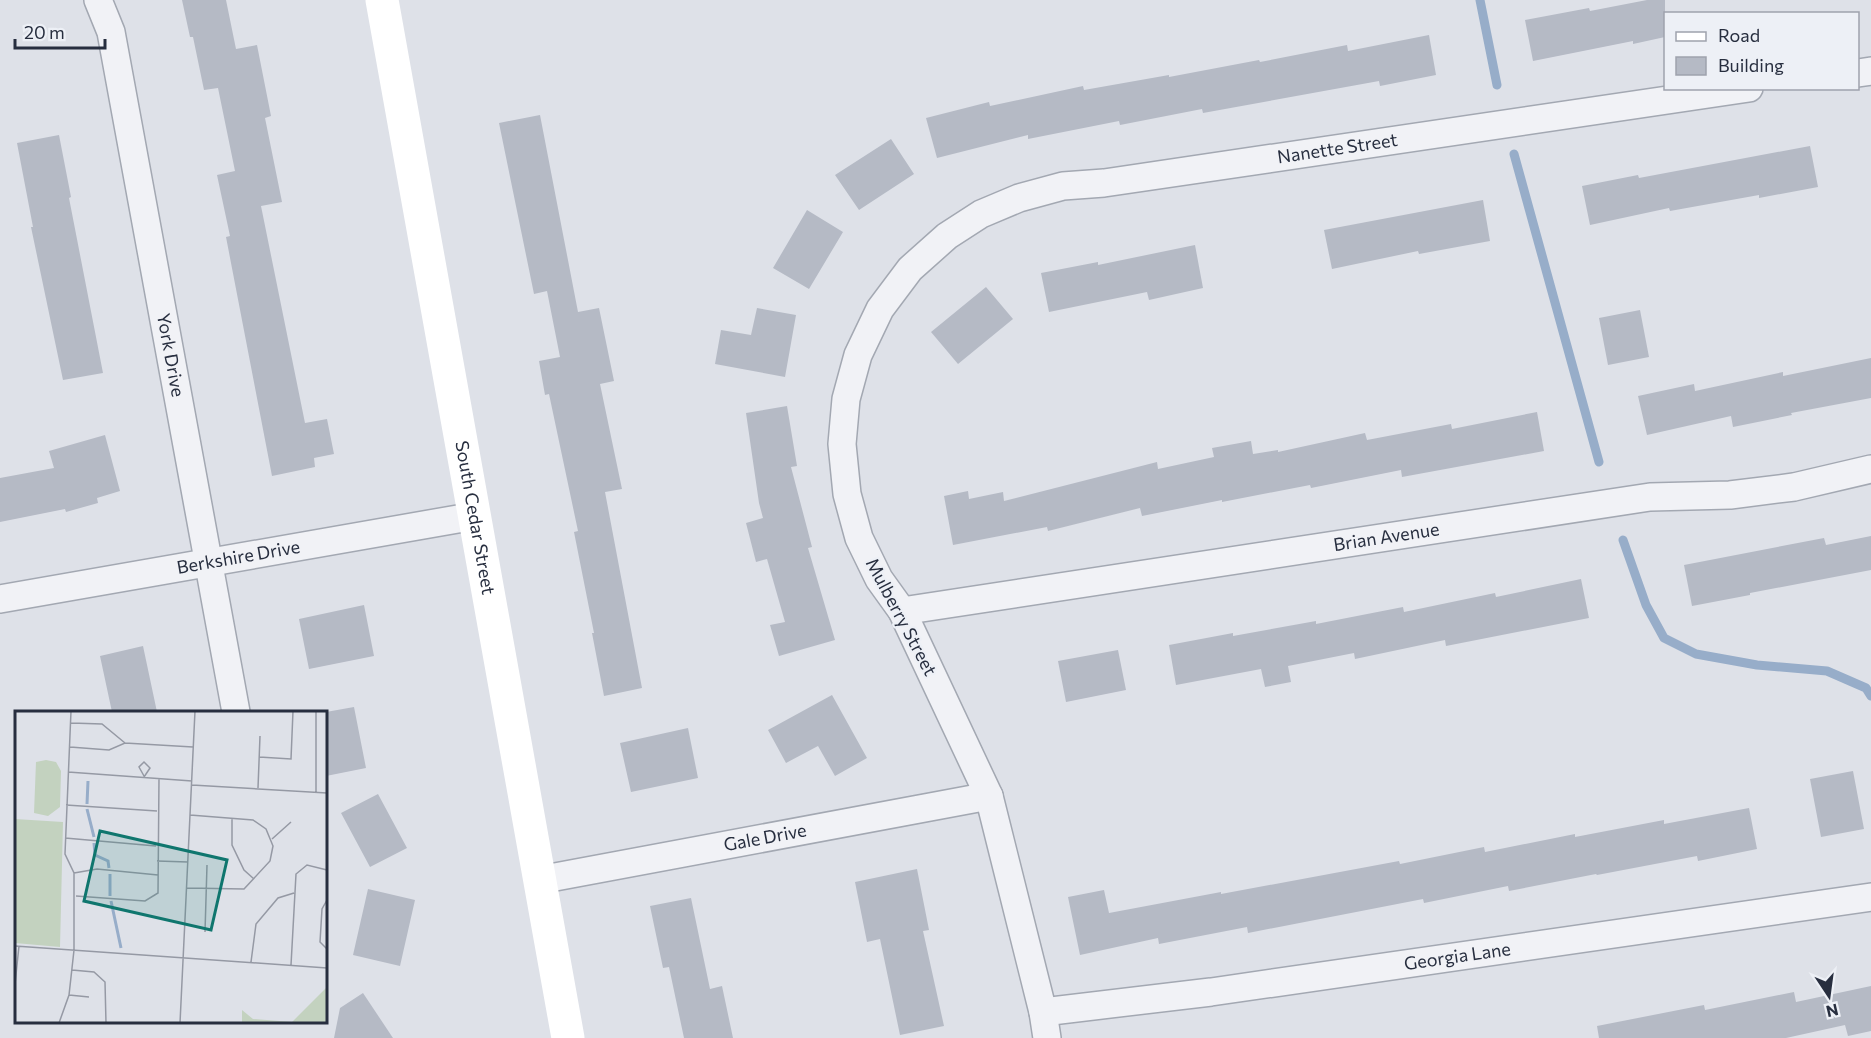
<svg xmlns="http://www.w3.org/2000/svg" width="1871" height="1038" font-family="Commissioner,sans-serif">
<rect width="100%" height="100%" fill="#dee1e8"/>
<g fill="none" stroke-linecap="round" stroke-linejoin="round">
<path stroke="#97adc9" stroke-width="9" d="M 1480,0 L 1497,85
M 1514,154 L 1599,462
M 1623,540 L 1646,605 L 1664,638 L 1696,654 L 1757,665 L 1827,671 L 1866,688 L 1871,696"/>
</g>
<path fill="#b5bac5" d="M 182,0 L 226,0 L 236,49 L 257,45 L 271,116 L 265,118 L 282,202 L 261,206 L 305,423 L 327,419 L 334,454 L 314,458 L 315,467 L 272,476 L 226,237 L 230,236 L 217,175 L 235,171 L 218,88 L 204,90 L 193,37 L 190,37 Z
M 1647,0 L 1665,0 L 1665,37 L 1633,44 L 1633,41 L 1533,61 L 1525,20 L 1589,8 L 1590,11 Z
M 1429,35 L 1436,75 L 1380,86 L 1379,81 L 1203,113 L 1202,109 L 1120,125 L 1119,121 L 1028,139 L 1028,135 L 937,158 L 926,118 L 989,102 L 990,106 L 1083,86 L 1084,90 L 1169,75 L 1169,77 L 1259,60 L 1260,62 L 1347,45 L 1348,51 Z
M 540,115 L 578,312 L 599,308 L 614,381 L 600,384 L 622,489 L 605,492 L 642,688 L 604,696 L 592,633 L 594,633 L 574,532 L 578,531 L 549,394 L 545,395 L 539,361 L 560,357 L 547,291 L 534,294 L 499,123 Z
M 59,135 L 71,197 L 69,198 L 103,373 L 63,380 L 31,227 L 33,227 L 17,143 Z
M 891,139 L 914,174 L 859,210 L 835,175 Z
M 1810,146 L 1818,187 L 1759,198 L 1759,195 L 1670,211 L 1669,208 L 1590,225 L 1582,186 L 1638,175 L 1639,178 Z
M 1483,200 L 1490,241 L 1419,254 L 1418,251 L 1332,269 L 1324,230 Z
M 807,210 L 843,232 L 809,289 L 773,268 Z
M 1195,245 L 1203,288 L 1149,300 L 1147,292 L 1049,312 L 1041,273 L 1098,262 L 1098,265 Z
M 986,287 L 1013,319 L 958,364 L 931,332 Z
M 757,308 L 796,315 L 785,377 L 715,364 L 721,330 L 751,335 Z
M 1640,310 L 1649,357 L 1608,365 L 1599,318 Z
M 1871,358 L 1871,398 L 1791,413 L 1792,415 L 1733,427 L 1731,416 L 1647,435 L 1638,396 L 1694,384 L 1695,391 L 1783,372 L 1783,376 Z
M 787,406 L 797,466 L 791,467 L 812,547 L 808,548 L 835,640 L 779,656 L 770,625 L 785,622 L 767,559 L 756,562 L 746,523 L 763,518 L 759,503 L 746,413 Z
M 1537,412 L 1544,451 L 1402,477 L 1401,470 L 1311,488 L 1310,485 L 1222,502 L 1222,500 L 1142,516 L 1140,508 L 1048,531 L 1047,527 L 953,545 L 944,496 L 968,491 L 969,499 L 1003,492 L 1004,501 L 1157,462 L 1158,469 L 1214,457 L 1212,448 L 1251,441 L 1253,454 L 1278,450 L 1278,452 L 1365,433 L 1367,440 L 1451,424 L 1452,429 Z
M 105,435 L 120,491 L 97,498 L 98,503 L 66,512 L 65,509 L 0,522 L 0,478 L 54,468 L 49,451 Z
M 1871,536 L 1871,570 L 1750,593 L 1750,595 L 1692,606 L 1684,565 L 1824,538 L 1826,545 Z
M 1581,579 L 1589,618 L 1446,646 L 1445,640 L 1355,659 L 1354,653 L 1288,666 L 1291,682 L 1265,687 L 1261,669 L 1176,685 L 1169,645 L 1233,633 L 1233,636 L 1316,621 L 1316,624 L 1403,607 L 1404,612 L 1495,593 L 1496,597 Z
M 364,605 L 374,656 L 309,669 L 299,619 Z
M 143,646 L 157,712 L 112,712 L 100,656 Z
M 1118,650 L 1126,690 L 1066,702 L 1058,661 Z
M 832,695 L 867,758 L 835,776 L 818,746 L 786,763 L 768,730 Z
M 354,707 L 366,768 L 326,776 L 326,712 Z
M 688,728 L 698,778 L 631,792 L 620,743 Z
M 1853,771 L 1864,829 L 1821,837 L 1810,779 Z
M 378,794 L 407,848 L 370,867 L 341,813 Z
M 1749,808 L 1757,849 L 1698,861 L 1697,856 L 1597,875 L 1596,874 L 1509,891 L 1508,886 L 1424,903 L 1423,899 L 1248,933 L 1247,927 L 1159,944 L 1158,938 L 1080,955 L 1068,897 L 1104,890 L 1109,913 L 1221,892 L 1221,894 L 1399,861 L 1400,864 L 1484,847 L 1485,852 L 1575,834 L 1575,837 L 1664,820 L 1664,824 Z
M 917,869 L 929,930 L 923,931 L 944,1026 L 900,1035 L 880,939 L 867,942 L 855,882 Z
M 368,889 L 415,900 L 400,966 L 353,955 Z
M 691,898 L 710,989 L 722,986 L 733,1038 L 684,1038 L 669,967 L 663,968 L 650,906 Z
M 1871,986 L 1871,1031 L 1848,1036 L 1845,1025 L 1786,1038 L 1599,1038 L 1597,1026 L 1704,1005 L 1705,1010 L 1794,992 L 1796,1002 Z
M 363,993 L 393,1038 L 334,1038 L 340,1008 Z"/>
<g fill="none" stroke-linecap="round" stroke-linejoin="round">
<g stroke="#a3a8b2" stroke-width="30">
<g id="minor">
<path id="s1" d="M 98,0 L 111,32 L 236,712"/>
<path d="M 1858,73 L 1871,71"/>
<path id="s2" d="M 0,599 L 475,516"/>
<path id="s3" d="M 902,611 L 1650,497 L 1730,495 L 1794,487 L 1871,469"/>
<path id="s4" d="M 539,880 L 989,796"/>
<path id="s5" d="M 1043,1012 L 1211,992 L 1871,897"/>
<path id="s6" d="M 1047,1038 L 1043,1012 L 989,796 L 902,611 L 879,579 L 859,538 L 847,494 L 842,444 L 846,399 L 858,355 L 880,309 L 910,269 L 947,236 L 981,214 L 1019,198 L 1063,186 L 1104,183 L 1749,88"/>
</g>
</g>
<use href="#minor" stroke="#f1f2f6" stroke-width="27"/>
<path stroke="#fff" stroke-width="33" id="s7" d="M 382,0 L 568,1038"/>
</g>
<g text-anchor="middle" stroke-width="4.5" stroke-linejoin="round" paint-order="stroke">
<g font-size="18" fill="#272e3f" stroke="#edf0f6">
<text dy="6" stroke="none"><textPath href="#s6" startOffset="1280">Nanette Street</textPath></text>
<text dy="6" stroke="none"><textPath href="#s1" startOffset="363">York Drive</textPath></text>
<text dy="6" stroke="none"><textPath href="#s7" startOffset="526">South Cedar Street</textPath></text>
<text dy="6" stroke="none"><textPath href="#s3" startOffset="490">Brian Avenue</textPath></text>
<text dy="6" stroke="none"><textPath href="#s2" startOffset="242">Berkshire Drive</textPath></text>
<text transform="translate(901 617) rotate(62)" y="6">Mulberry Street</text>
<text dy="6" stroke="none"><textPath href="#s4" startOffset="230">Gale Drive</textPath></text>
<text dy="6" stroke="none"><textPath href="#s5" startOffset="418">Georgia Lane</textPath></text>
</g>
</g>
<g transform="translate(15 711)">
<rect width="312" height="312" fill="#dee1e8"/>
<path d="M 31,49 L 41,51 L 46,60 L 45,96 L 33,105 L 19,102 L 21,51 ZM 0,108 L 48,111 L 45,236 L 0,232 ZM 312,276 L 312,312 L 227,312 L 227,299 L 238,308 L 277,311 Z" fill="#c3d2bf"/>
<path fill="none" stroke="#97adc9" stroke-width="3" d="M 72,93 L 73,70M 72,98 L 79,126M 79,132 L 80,144 L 93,150 L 94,157M 95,163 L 95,185M 96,190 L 106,237"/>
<path fill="none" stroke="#9599a4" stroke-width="1.5" d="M 301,0 L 301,82M 56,12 L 87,13 L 110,32M 55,36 L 94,39 L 110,32 L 178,36M 244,46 L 276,48 L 278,0M 53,61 L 177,70M 129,66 L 135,57 L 129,51 L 124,56 L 129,65M 177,74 L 312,82M 243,77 L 245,25M 51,94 L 142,100M 217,107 L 217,134 L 229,159 L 239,168M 50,127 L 141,135M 257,128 L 276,111M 142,150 L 173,151M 59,162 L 82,158 L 143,164M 172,177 L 229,178 L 255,150 L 258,135 L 251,118 L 238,109 L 175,104M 61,185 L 130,190 L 143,182 L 144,67M 312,189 L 307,198 L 305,231 L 312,238M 190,221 L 192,154M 0,235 L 312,257M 236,251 L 241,213 L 263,187 L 279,182M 276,254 L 281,163 L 292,154 L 312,159M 57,259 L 79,261 L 90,271 L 91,312M 0,273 L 4,235M 54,284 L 74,286M 44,312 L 54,284 L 59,239 L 59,162 L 50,143 L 56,0M 165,312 L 180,0"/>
<path fill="#0f766e" fill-opacity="0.15" stroke="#0f766e" stroke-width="3" d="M 85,120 L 212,149 L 196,219 L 69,190 Z"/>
<rect width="312" height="312" fill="none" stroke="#272e3f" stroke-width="3"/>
</g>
<rect x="1664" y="12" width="195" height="78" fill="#edf0f6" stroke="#9ea2ad" stroke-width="1.5"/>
<rect x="1676" y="32" width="30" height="9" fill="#ffffff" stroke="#9ea2ad" stroke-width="1.5"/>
<text x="1718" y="42" font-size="18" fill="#272e3f">Road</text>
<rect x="1676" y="57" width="30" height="18" fill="#b5bac5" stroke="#9ea2ad" stroke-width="1.5"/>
<text x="1718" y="72" font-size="18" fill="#272e3f">Building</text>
<g transform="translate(1829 996) rotate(167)" stroke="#edf0f6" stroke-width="4.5" paint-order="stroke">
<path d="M0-4.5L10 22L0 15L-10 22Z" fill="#272e3f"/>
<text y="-9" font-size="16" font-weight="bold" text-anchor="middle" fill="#272e3f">N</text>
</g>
<path d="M15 39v9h90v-9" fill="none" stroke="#272e3f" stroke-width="3"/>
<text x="24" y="39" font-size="18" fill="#272e3f" stroke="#edf0f6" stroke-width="4.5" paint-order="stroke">20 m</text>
</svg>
